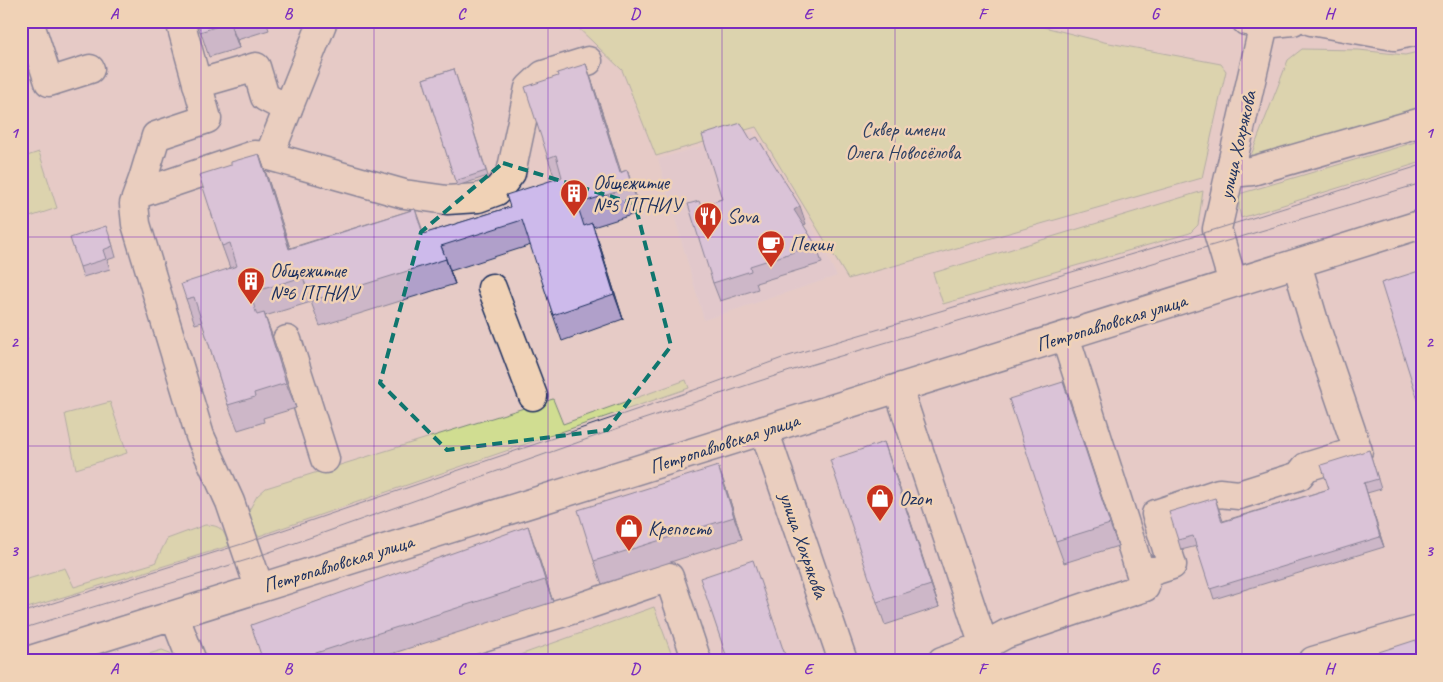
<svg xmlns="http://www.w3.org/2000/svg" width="1443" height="682" font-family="Caveat,sans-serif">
<rect width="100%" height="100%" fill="#e6cbc6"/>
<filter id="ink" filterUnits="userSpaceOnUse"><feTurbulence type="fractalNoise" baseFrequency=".02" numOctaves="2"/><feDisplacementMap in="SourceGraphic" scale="10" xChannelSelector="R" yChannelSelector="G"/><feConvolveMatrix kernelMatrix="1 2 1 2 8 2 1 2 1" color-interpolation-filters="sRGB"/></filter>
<g filter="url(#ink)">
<path fill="#dec6d1" d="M 752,131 L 810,222 L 837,276 L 704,320 L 658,159 Z"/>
<path fill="#d0dd91" stroke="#768678" d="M 571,21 L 1020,21 L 1104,42 L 1221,64 L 1226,71 L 1202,178 L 848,279 L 756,127 L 656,156 L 622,70 Z
M 1302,49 L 1359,50 L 1405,55 L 1422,51 L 1422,115 L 1250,158 L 1288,60 Z
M 1422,140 L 1422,162 L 1241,218 L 1239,209 L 1239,194 Z
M 39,152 L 57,208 L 21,220 L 21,158 Z
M 1203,191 L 1198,225 L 1190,233 L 943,304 L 933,273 Z
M 686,380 L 689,388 L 253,538 L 247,514 L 257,496 L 266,488 L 553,399 L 563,424 Z
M 110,402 L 127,453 L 76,469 L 65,414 Z
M 205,525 C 222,525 224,531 229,546 L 21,610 L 21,581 L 65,568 L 74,587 L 155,563 L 167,539 Z
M 654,607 L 674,661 L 503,661 Z
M 162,650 L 170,653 L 178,660 L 126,661 Z"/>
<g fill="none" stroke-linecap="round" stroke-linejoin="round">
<g stroke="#1b2f5e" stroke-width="31">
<path id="minor" d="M 29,21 L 49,82 L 90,69
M 180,21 L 207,119 L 156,136 L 143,179 L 134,204 L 136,224 L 200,436 L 230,502 L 259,587
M 323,21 L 269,156 L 404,194 L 447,200 L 478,198 L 497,191 L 511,173 L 529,88 L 543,75 L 588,61
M 1311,21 L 1394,36 L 1422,30
M 1264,24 L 1293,21
M 197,84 L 256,67 L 265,97 L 288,109
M 1231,173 L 1252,171 L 1422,122
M 138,194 L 254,155 L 269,156
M 1233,283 L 1217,229 L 1264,24 L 1246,21
M 492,288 L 533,396
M 287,340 L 325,459
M 898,388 L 984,646 L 1006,634 L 1145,587 L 1065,336
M 764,430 L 843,661
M 1141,575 L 1172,565 L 1156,514 L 1219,493 L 1239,495 L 1299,476 L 1306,467 L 1358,451 L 1315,325 L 1297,264
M 174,615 L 192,661
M 27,661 L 1422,224
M 404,661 L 584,606 L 669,577 L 697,661
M 942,661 L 984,646 L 989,661
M 1313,661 L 1422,629"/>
</g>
<use href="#minor" stroke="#f0d2b6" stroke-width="28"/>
<path stroke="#1b2f5e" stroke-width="1" d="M 21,613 L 245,543 L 703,387 L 785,357 L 1217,229 L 1422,165
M 21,629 L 250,559 L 641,420 L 790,371 L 1422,183"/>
</g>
<path fill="#b0a0ca" stroke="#1b2f5e" d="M 197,21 L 266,21 L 269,30 L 237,40 L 239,48 L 209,57 Z
M 586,64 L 595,90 L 621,172 L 627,170 L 641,212 L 593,227 L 601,249 L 623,319 L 562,341 L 553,315 L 531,245 L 450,271 L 455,284 L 320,326 L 311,302 L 265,316 L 273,338 L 296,408 L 263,418 L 264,422 L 238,430 L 228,405 L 202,322 L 195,324 L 186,299 L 230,268 L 222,246 L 231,165 L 259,154 L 268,179 L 290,248 L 415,209 L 424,234 L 510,207 L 555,179 L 548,158 L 558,76 Z
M 454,69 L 488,176 L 457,186 L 423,79 Z
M 751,140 L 806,224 L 803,225 L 816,245 L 822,263 L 756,283 L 758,289 L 720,301 L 713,283 L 701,206 L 722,199 Z
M 110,236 L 116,257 L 107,260 L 110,269 L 83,277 L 80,267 Z
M 21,319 L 27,339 L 21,341 Z
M 1071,404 L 1118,546 L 1064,563 L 1056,541 Z
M 1369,450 L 1381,489 L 1367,493 L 1384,547 L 1214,599 L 1197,546 L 1181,550 L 1178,540 L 1215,498 L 1223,521 L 1329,489 Z
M 892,465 L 939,607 L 885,625 L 877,602 Z
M 726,488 L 742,539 L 602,584 L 594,561 Z
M 536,549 L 553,602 L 369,661 L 263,661 Z"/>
<path fill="#9082a4" stroke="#1b2f5e" d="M 229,21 L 237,40 L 239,48 Z
M 586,64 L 595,90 L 626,188 L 620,173 Z
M 259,154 L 268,179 L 298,274 L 289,249 Z
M 627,170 L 636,196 L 641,212 L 632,187 Z
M 800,206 L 806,224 L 800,227 L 794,210 Z
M 592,223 L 601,249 L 623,319 L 614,294 Z
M 441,246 L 450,271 L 455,284 L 446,259 Z
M 264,313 L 273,338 L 296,408 L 286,383 Z
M 21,319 L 27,339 L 21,323 Z
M 1063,382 L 1071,404 L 1118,546 L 1110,524 Z
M 884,442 L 892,465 L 939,607 L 931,585 Z
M 718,466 L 726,488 L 742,539 L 734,517 Z
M 1364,483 L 1367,493 L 1384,547 L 1380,537 Z
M 528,526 L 536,549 L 553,602 L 545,580 Z"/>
<path fill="#cdbaeb" stroke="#1b2f5e" d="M 197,21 L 229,21 L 230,22 L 200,32 Z
M 586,64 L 620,173 L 627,170 L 632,187 L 577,204 L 584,226 L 592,223 L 614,294 L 553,315 L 522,220 L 441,246 L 446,259 L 311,301 L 303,277 L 250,293 L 257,315 L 264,313 L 286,383 L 254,393 L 255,397 L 228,405 L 194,297 L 186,299 L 181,284 L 237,266 L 230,243 L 222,246 L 199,175 L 231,165 L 231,162 L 259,154 L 289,249 L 415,209 L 423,234 L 510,207 L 506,195 L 562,177 L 556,155 L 548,158 L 525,87 L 558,76 L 557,73 Z
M 454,69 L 486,171 L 455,181 L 423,79 Z
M 741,123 L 751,140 L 757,137 L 800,206 L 794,210 L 816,245 L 750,266 L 751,271 L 713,283 L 688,204 L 699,201 L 701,206 L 722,199 L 702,135 Z
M 106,226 L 113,246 L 103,250 L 106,259 L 80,267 L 70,238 Z
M 1422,270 L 1422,413 L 1381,283 Z
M 1063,382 L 1110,524 L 1056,541 L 1009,399 Z
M 884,442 L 931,585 L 877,602 L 830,460 Z
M 1369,450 L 1378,479 L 1364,483 L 1380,537 L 1210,589 L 1193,536 L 1178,540 L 1169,512 L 1215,498 L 1222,522 L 1329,489 L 1321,465 Z
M 718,466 L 734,517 L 594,561 L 578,510 Z
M 528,526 L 545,580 L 291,661 L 263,661 L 251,625 Z
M 753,560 L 787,661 L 728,661 L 700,578 Z
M 1416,640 L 1422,661 L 1351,661 Z
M 954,656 L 955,661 L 939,661 Z"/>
</g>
<path d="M0 0H1443V682H0ZM 503,163 L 635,204 L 671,346 L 607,430 L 447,450 L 380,383 L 421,232 Z" fill="#e6cbc6" fill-opacity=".55" fill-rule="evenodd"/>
<path fill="none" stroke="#0f766e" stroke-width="4" stroke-dasharray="10 6" stroke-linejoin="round" d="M 503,163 L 635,204 L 671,346 L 607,430 L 447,450 L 380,383 L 421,232 Z"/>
<path fill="none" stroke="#7b2cbf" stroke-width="1" stroke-opacity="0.55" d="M 201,21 L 201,661M 374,21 L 374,661M 548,21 L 548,661M 722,21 L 722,661M 895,21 L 895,661M 1068,21 L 1068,661M 1242,21 L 1242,661M 21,237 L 1422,237M 21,446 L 1422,446"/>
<defs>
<g id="building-pin" transform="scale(1.4375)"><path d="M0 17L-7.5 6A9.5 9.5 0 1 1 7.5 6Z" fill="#c8321e" stroke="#f0d2b6"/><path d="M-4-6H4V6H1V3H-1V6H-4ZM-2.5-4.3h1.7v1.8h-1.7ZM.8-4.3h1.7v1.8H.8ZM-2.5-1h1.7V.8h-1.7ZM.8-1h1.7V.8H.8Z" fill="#fff"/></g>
<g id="restaurant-pin" transform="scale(1.4375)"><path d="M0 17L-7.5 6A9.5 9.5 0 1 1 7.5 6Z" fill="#c8321e" stroke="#f0d2b6"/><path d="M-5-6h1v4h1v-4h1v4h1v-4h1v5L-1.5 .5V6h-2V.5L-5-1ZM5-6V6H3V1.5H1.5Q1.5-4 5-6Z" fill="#fff"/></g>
<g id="cafe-pin" transform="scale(1.4375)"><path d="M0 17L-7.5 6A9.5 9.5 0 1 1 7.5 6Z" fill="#c8321e" stroke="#f0d2b6"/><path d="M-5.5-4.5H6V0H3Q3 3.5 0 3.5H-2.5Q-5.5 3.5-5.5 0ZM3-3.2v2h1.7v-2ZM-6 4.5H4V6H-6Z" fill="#fff"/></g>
<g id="shop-pin" transform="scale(1.4375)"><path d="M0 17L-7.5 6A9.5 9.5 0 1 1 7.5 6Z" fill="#c8321e" stroke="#f0d2b6"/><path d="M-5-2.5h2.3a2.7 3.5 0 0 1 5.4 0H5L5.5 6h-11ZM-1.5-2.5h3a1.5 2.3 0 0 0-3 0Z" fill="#fff"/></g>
</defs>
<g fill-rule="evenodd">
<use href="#building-pin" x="574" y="193"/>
<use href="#restaurant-pin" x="708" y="216"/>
<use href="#cafe-pin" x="771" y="244"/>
<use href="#building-pin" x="251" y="281"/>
<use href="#shop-pin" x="880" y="498"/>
<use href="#shop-pin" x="629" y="528"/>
</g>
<g text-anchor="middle" stroke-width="5" stroke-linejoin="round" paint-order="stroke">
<g font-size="20" fill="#2d4063" stroke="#f0d2b6">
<text x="903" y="136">Сквер имени<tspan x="903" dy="23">Олега Новосёлова</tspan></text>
</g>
<g font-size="20" fill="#1b2f5e" stroke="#f0d2b6">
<text transform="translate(1237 145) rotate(-77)" y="7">улица Хохрякова</text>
<text transform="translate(1111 322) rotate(-17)" y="7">Петропавловская улица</text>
<text transform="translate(724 443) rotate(-18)" y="7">Петропавловская улица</text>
<text transform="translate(804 545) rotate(71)" y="7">улица Хохрякова</text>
<text transform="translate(338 563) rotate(-17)" y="7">Петропавловская улица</text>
</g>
<g font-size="20" fill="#1b2f5e" stroke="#f0d2b6" text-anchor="start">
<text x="593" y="189">Общежитие<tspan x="593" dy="23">№5 ПГНИУ</tspan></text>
<text x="727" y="223">Sova</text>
<text x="790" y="251">Пекин</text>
<text x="270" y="277">Общежитие<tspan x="270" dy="23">№6 ПГНИУ</tspan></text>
<text x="899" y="505">Ozon</text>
<text x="648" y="535">Крепость</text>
</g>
</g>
<rect width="1443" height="682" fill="none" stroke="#f0d2b6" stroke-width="55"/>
<rect x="28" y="28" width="1388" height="626" fill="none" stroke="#7b2cbf" stroke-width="2"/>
<g font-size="16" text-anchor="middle" font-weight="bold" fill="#7b2cbf">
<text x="114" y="19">A</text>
<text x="288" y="19">B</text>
<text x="461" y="19">C</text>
<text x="635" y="19">D</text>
<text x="808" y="19">E</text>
<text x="982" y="19">F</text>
<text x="1155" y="19">G</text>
<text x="1329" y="19">H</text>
<text x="14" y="138">1</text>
<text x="1429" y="138">1</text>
<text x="14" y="347">2</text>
<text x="1429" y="347">2</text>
<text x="14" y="556">3</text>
<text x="1429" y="556">3</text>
<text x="114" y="674">A</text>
<text x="288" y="674">B</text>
<text x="461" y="674">C</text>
<text x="635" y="674">D</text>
<text x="808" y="674">E</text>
<text x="982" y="674">F</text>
<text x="1155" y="674">G</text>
<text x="1329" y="674">H</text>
</g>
</svg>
